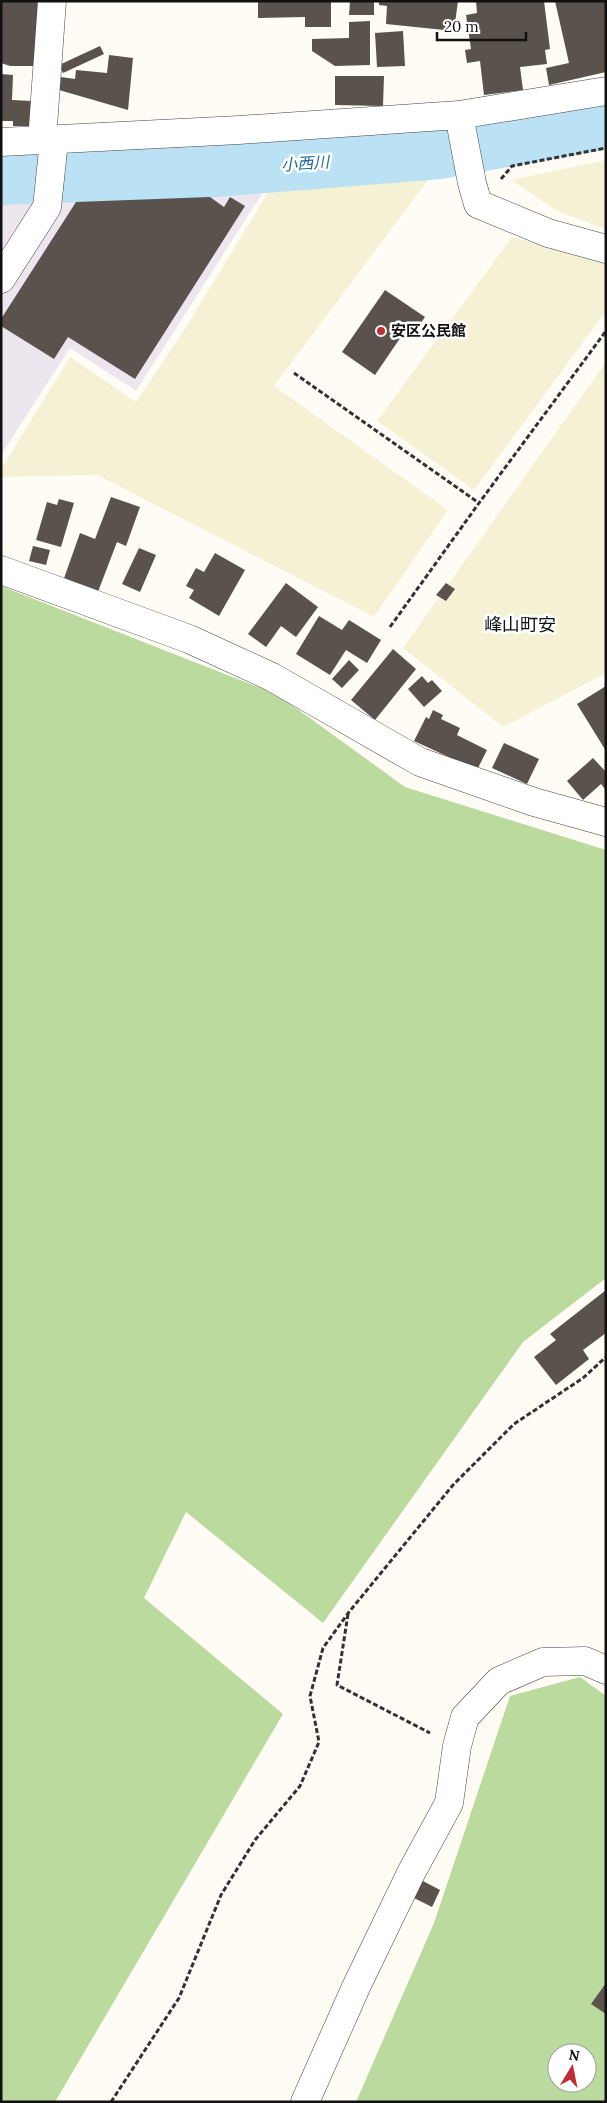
<svg xmlns="http://www.w3.org/2000/svg" width="607" height="2103" font-family="Lora,'Noto Sans JP',serif">
<rect width="100%" height="100%" fill="#fffcf5"/>
<path fill="#ede6ef" d="M 270,181 L 136,391 L 70,348 L 1,455 L 1,190 Z"/>
<path fill="#f5f1d5" d="M 606,160 L 606,229 L 557,211 L 511,180 Z
M 431,176 L 274,386 L 448,510 L 374,617 L 97,475 L 1,477 L 1,469 L 70,357 L 136,402 L 188,324 L 275,181 Z
M 512,237 L 606,262 L 606,311 L 474,490 L 377,421 Z
M 606,362 L 606,673 L 503,727 L 403,648 Z"/>
<path fill="#bbda9e" fill-rule="evenodd" d="M 1,586 L 278,695 L 405,787 L 606,850 L 606,1278 L 523,1342 L 323,1623 L 186,1512 L 144,1598 L 283,1714 L 55,2102 L 1,2102 Z
M 580,1677 L 606,1696 L 606,2102 L 356,2102 L 434,1923 L 510,1696 ZM 557,2053 L 587,2053 L 587,2083 L 557,2083 Z"/>
<g fill="none" stroke-linecap="round" stroke-linejoin="round">
<path stroke="#bbe1f5" stroke-width="54" d="M 1,178 L 203,171 L 440,152 L 606,122"/>
</g>
<path fill="#59524d" d="M 1,1 L 38,1 L 34,66 L 10,66 L 1,63 Z
M 258,1 L 331,1 L 331,27 L 305,27 L 305,17 L 258,18 Z
M 350,1 L 374,1 L 374,15 L 349,15 Z
M 379,1 L 458,1 L 454,31 L 386,24 L 387,6 L 379,5 Z
M 476,1 L 544,1 L 550,49 L 545,50 L 547,64 L 520,67 L 523,90 L 484,95 L 480,61 L 467,63 L 465,50 L 471,49 L 466,15 L 477,13 Z
M 555,1 L 606,1 L 606,72 L 549,85 L 546,68 L 569,63 Z
M 370,21 L 370,65 L 335,66 L 312,51 L 312,39 L 349,38 L 349,22 Z
M 403,31 L 405,66 L 377,67 L 375,33 Z
M 100,46 L 104,54 L 63,73 L 59,65 Z
M 109,55 L 133,58 L 128,110 L 59,90 L 61,77 L 75,79 L 76,70 L 107,73 Z
M 1,74 L 13,75 L 12,100 L 32,101 L 31,126 L 13,126 L 13,121 L 1,121 Z
M 335,76 L 384,76 L 383,106 L 335,105 Z
M 210,197 L 224,207 L 230,197 L 245,206 L 135,379 L 68,337 L 54,359 L 1,326 L 1,319 L 76,202 Z
M 385,290 L 425,317 L 414,333 L 407,328 L 375,375 L 342,352 Z
M 111,497 L 140,507 L 126,546 L 117,542 L 96,597 L 62,584 L 80,533 L 95,539 Z
M 59,499 L 74,503 L 61,547 L 36,540 L 47,502 L 57,505 Z
M 33,546 L 50,550 L 46,565 L 29,561 Z
M 139,548 L 156,555 L 140,592 L 122,584 Z
M 215,553 L 245,570 L 219,616 L 189,598 L 194,590 L 186,586 L 196,568 L 204,572 Z
M 286,583 L 318,607 L 296,637 L 281,626 L 266,647 L 248,634 Z
M 446,583 L 455,589 L 446,601 L 436,595 Z
M 319,616 L 342,630 L 349,620 L 381,640 L 367,663 L 346,650 L 330,675 L 296,654 Z
M 393,649 L 416,669 L 375,720 L 351,700 Z
M 349,660 L 359,670 L 342,688 L 332,679 Z
M 422,676 L 428,683 L 432,680 L 442,691 L 424,707 L 408,689 Z
M 606,686 L 606,751 L 577,704 Z
M 433,710 L 443,715 L 441,719 L 460,728 L 457,735 L 487,750 L 477,770 L 414,741 L 426,717 L 429,719 Z
M 504,743 L 539,759 L 527,784 L 492,768 Z
M 593,758 L 606,772 L 606,790 L 601,784 L 583,800 L 567,781 Z
M 606,1290 L 606,1333 L 583,1350 L 589,1359 L 556,1385 L 534,1357 L 556,1340 L 550,1334 Z
M 423,1881 L 440,1890 L 432,1907 L 414,1898 Z
M 606,1983 L 606,2014 L 591,2004 Z"/>
<g fill="none" stroke-linecap="round" stroke-linejoin="round">
<g stroke="#444" stroke-width="29">
<path id="minor" d="M 459,115 L 472,183 L 478,204 L 548,233 L 606,249
M 42,141 L 52,1
M 1,142 L 239,130 L 459,115 L 606,91
M 1,279 L 47,207 L 54,141
M 1,570 L 189,639 L 272,677 L 420,762 L 534,802 L 606,822
M 305,2102 L 356,1987 L 411,1873 L 449,1803 L 457,1746 L 465,1717 L 499,1681 L 543,1662 L 585,1661 L 606,1670"/>
</g>
<path stroke="#333" stroke-width="3" stroke-dasharray="5 2.5" stroke-linecap="butt" d="M 501,179 L 512,166 L 606,148
M 294,373 L 479,503
M 390,627 L 479,503 L 606,331
M 348,1614 L 337,1685 L 430,1733
M 111,2102 L 179,1998 L 221,1895 L 255,1840 L 300,1786 L 319,1742 L 310,1696 L 323,1648 L 349,1612 L 453,1485 L 514,1424 L 583,1378 L 606,1357"/>
<use href="#minor" stroke="#fff" stroke-width="28"/>
</g>
<circle fill="#bf2b36" stroke="#fff" stroke-width="2" cx="381" cy="331" r="5"/>
<g text-anchor="middle" stroke-width="5" stroke-linejoin="round" paint-order="stroke">
<g font-size="15" font-weight="bold" fill="#111" stroke="#fff" text-anchor="start">
<text x="391" y="336">安区公民館</text>
</g>
<g font-size="16" font-style="italic" fill="#1b6ba1" stroke="#fff">
<text transform="translate(305 163) rotate(-4)" y="6">小西川</text>
</g>
<g font-size="18" fill="#111" stroke="#fff">
<text x="520" y="631">峰山町安</text>
</g>
</g>
<rect width="607" height="2103" fill="none" stroke="#111111" stroke-width="5"/>
<g transform="translate(572 2068) rotate(10)"><circle r="24" fill="#ffffff" stroke="#a0a0a0"/>
<path d="M0-4L9 19L0 12L-9 19Z" fill="#bf2b36"/>
<text y="-8" font-size="14" font-weight="bold" text-anchor="middle" fill="#111111">N</text>
</g>
<path d="M437 32v8h89v-8" fill="none" stroke="#111111" stroke-width="2.5"/>
<text x="444" y="32" font-size="15" fill="#111111" stroke="#ffffff" stroke-width="4" paint-order="stroke">20 m</text>
</svg>
